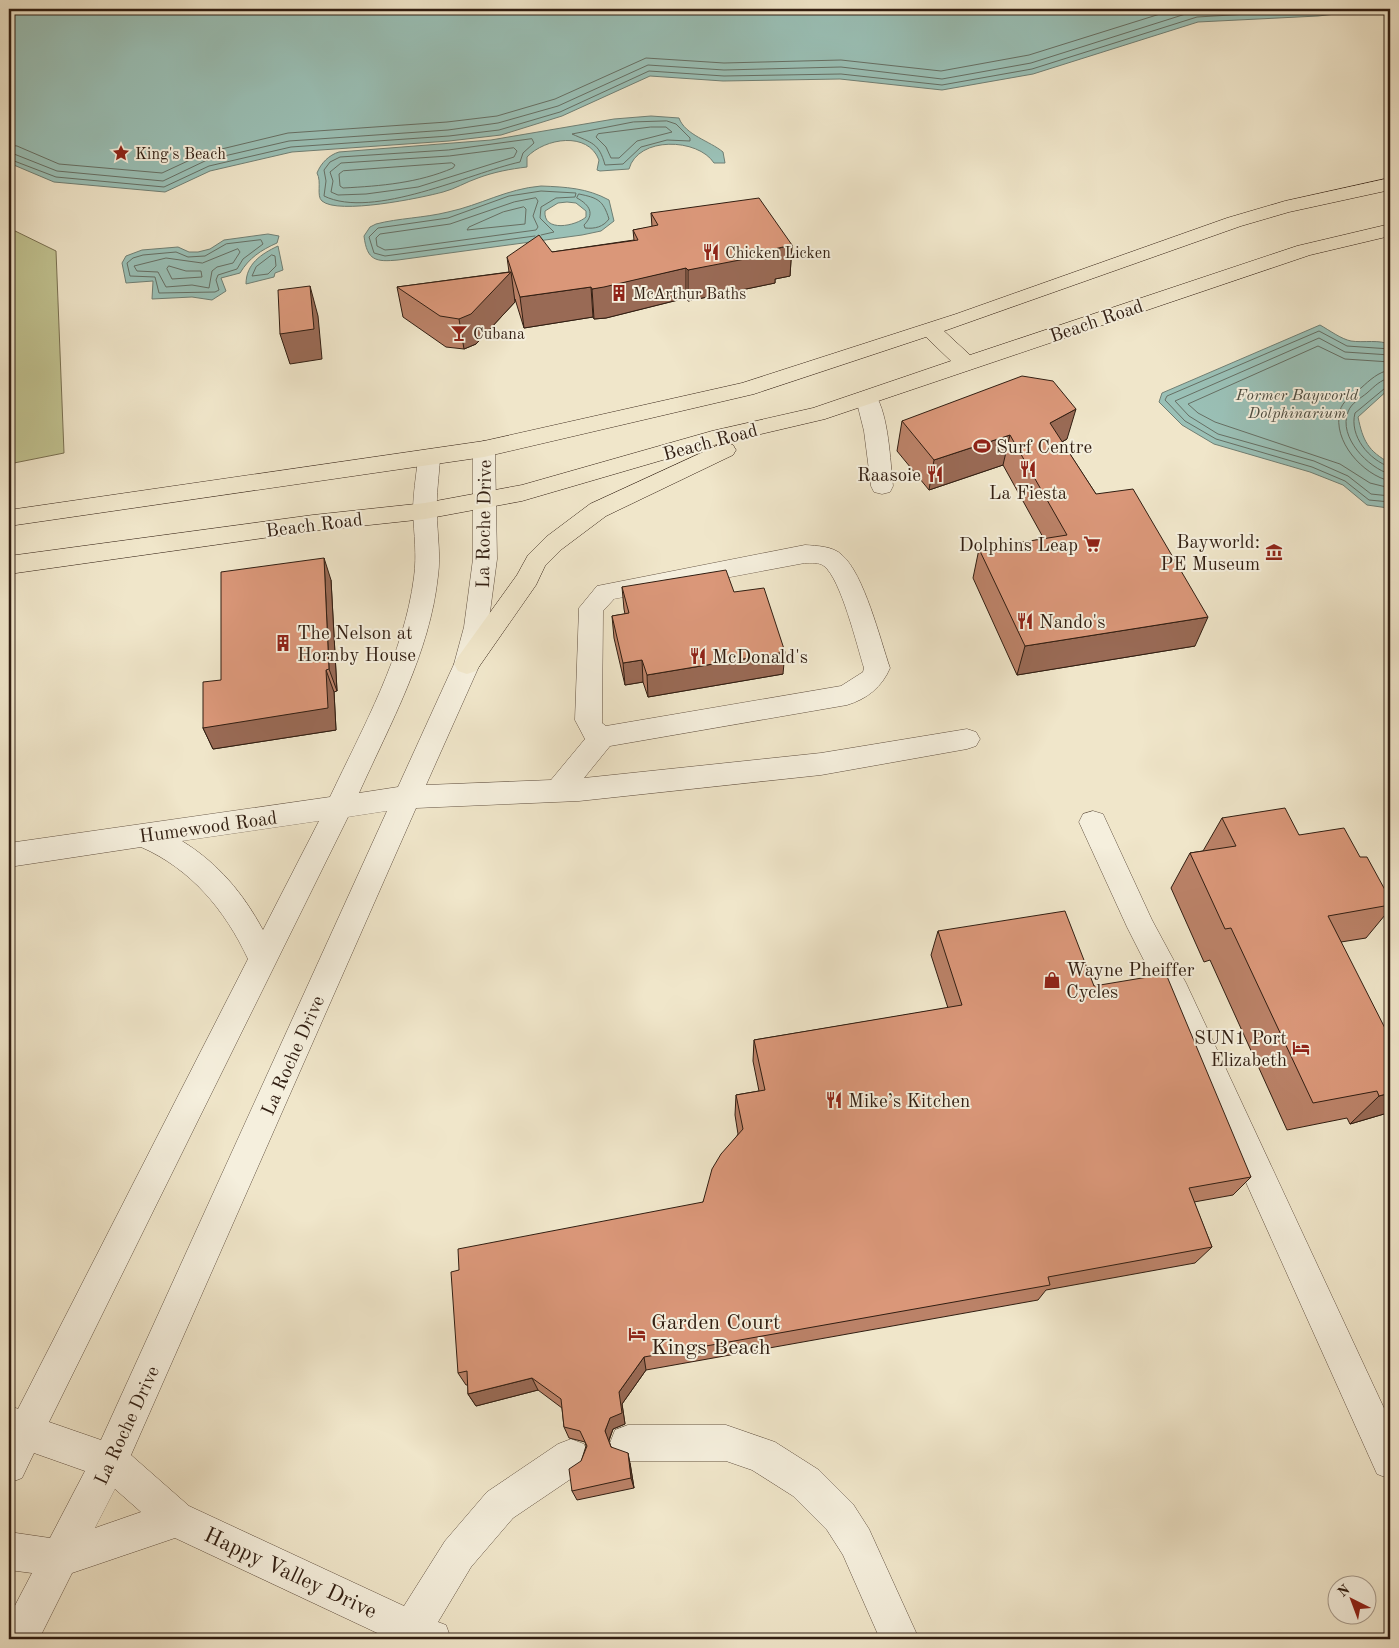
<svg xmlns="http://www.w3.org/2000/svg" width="1399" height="1648" font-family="'Old Standard TT',serif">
<rect width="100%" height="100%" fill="#f0e6ca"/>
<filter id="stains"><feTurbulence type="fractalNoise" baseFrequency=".004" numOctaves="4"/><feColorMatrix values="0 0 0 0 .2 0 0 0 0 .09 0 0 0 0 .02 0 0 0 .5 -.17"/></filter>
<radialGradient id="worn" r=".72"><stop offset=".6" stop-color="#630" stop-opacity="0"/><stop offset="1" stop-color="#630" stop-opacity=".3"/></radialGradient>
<path fill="#c1c391" stroke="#797052" d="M 9,228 L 56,251 L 64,453 L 9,464 Z"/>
<path fill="#9ac0b6" stroke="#707f74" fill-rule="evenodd" d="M 9,9 L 1380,9 L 1318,16 L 1198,22 L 1033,74 L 942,90 L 840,79 L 723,81 L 650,76 L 562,116 L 501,135 L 449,141 L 292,152 L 210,171 L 165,192 L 54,182 L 9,163 Z
M 651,116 L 679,118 C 685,135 710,141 723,152 L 725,163 L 714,163 C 698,138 638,136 629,169 L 600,171 L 597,170 L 599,160 C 588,131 545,138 527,157 L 527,167 C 510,169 494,172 478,178 C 466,182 455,189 443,192 C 421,198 338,215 322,201 C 316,196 322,182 317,173 C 321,163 329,155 339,152 L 491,140 L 614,119 Z
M 541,186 C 566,187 587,188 609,200 L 614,221 L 601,231 L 582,235 L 398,260 C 376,262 367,261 364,236 L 370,227 L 376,224 C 399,218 424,218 448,212 C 481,205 506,189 541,186 ZM 567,202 L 576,203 L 586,211 L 586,217 C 576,226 543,233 545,211 L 558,203 Z
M 268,234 L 279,236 L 277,243 C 261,250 249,258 240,273 L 221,278 L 226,291 L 212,300 L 192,297 L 152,299 L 153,281 L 126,283 L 122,263 L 126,256 L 142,250 L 178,247 L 189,252 L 198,252 L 210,249 L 224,240 Z
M 278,246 L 283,270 L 275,273 L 274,277 L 246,284 C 246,264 261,254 278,246 Z
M 1320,325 C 1329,330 1341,339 1351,341 C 1363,343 1381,339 1390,345 L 1390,388 L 1358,417 C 1363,441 1368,451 1390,463 L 1390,506 L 1388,508 L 1367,505 L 1343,485 L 1310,472 L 1214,444 L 1182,425 L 1159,402 L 1162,393 Z"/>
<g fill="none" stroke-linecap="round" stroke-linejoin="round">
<path stroke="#666f64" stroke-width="1" d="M 667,121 L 676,124 L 690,138 L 690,141 L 667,140 L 641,147 L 623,164 L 605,165 C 599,143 592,143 572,134 L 633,122 Z
M 651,127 L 666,127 L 672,132 L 637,141 L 619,158 L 611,158 L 606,147 L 596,137 L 598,134 Z
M 532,139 L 534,143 L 523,153 L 520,162 C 470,173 373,220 324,196 L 326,181 L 324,170 L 330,162 L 340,157 L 448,150 Z
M 9,145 L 17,146 L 59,164 L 162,173 L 205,153 L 288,133 L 447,122 L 497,116 L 555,99 L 646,58 L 724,63 L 841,60 L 941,71 L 1029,55 L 1176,9
M 514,148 L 517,151 L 514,157 L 418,187 L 366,194 L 338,195 L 331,192 L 333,181 L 330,172 L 341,163 L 449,156 Z
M 9,152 L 57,171 L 163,181 L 207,160 L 289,141 L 448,130 L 498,123 L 558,106 L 648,65 L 724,70 L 841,67 L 942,79 L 1031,63 L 1195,11 L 1232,9
M 9,159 L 56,177 L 164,187 L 209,166 L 291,147 L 449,136 L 499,130 L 560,112 L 649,71 L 724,76 L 841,74 L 942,85 L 1032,69 L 1197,17 L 1334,9
M 452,163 L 455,165 L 453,168 C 418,183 381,186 343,188 L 340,186 L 339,174 L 343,171 Z
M 579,194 C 598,198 603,200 609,219 C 603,227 595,229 585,228 L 584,225 C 595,214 590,205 577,198 Z
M 536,198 L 538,201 L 533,216 L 538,227 L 536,230 L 397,249 L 385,250 L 377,246 L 376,238 L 380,234 L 450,224 L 514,202 Z
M 524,207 L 526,209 L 525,224 L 467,230 L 469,227 L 503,212 Z
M 535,236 L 385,256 L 374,253 L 369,237 L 378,228 L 448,218 L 509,196 L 541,191 L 576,193 L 575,197 L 556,198 L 541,207 L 540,218 L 554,232 L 541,235
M 261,240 L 263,244 L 243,259 L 237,269 L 218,275 L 216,280 L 219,290 L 215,292 L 159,293 L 155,277 L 130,276 L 127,263 L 133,258 L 143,255 L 176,252 L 188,257 L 205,256 L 226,244 Z
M 238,249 L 240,252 L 233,263 L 217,267 L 212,271 L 209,288 L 192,285 L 166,287 L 158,272 L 137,271 L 134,266 L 166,258 L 202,263 Z
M 272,255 L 275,256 L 276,266 L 268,274 L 252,276 L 256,267 Z
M 169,266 L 186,271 L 201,271 L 202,277 L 172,279 L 167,269 Z
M 1390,349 L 1347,346 L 1319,331 L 1167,396 L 1165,400 L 1185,421 L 1216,439 L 1312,467 L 1345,481 L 1369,500 L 1390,502
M 1390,355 L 1345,352 L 1319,338 L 1175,401 L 1189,416 L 1218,434 L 1314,461 L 1348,476 L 1371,494 L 1390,496
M 1390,362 L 1345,359 L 1318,346 L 1188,404 L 1198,413 L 1215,422 L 1340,464 L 1370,483 L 1390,488
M 1390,370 C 1378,372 1370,380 1361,388 C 1353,395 1342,401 1340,411 C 1332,441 1363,475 1390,481
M 1390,378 C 1380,380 1375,386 1367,393 C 1361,398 1351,403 1348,412 C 1338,437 1368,468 1390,474
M 1390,384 L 1355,413 C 1349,436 1369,460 1390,467"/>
<g stroke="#615040" stroke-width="1">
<path id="minor" d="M 867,392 L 875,394 C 889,416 890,460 893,486 L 890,492 L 882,494 L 874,492 L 871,486 L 864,431 L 856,399 L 859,394 Z
M 484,441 L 492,444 L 495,449 L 497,559 L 488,627 L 480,664 L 426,785 L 551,780 L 585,739 L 575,720 L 579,608 L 597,586 L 805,545 C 817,546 833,546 842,555 C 864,574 880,639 890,668 C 882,687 867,699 847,705 L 610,746 L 584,778 L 821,753 L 967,729 L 976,732 L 980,739 L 976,746 L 967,749 L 821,775 L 579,801 L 416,808 L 131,1455 L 189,1506 L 404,1606 L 445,1541 L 487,1492 L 558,1444 L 571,1439 L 584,1444 L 589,1457 L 584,1470 L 513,1518 L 471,1567 L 438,1622 L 446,1625 L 451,1639 L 390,1639 L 175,1538 L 72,1573 L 39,1639 L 9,1639 L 9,1617 L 32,1573 L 9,1570 L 9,1532 L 50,1538 L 85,1471 L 34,1453 L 22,1478 L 9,1483 L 9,1405 L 18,1409 L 248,959 C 225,910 191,869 141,847 L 9,867 L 9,843 L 330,797 C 363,727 404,655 414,577 C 417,555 414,534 413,512 C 413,495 416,476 418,459 L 421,454 L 429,451 L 437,454 L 440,459 C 439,476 436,495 437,512 C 437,534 441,554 438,576 C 430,653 390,724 359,793 L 398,787 L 454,664 L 464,627 L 473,559 L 473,449 L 476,444 ZM 805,563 C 811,563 819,562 824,566 C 841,579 857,646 864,668 L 863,672 L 841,686 L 606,726 L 602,723 L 603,611 L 614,599 ZM 387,811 L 101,1440 L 49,1422 L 348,817 ZM 319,821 L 263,930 C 243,893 218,863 182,841 ZM 115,1489 L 141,1512 L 95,1528 Z
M 1093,811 L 1103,814 L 1152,920 L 1186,983 L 1390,1421 L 1390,1479 L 1377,1474 L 1164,1000 L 1127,927 L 1079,822 L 1083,814 Z
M 628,1425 L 726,1425 L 775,1442 L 819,1470 L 853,1504 L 869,1529 L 919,1639 L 880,1639 L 843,1555 L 827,1530 L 793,1496 L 752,1470 L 726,1461 L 628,1461 L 615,1456 L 610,1443 L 615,1430 Z"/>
</g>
<g stroke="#311e12" stroke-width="1">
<path id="major" d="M 1390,178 L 1390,190 L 1289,212 L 1241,226 L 944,331 L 970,355 L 1297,246 L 1390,224 L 1390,236 L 1310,255 L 825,419 L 714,445 L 522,501 L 425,519 L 313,531 L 9,574 L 9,556 L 313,515 L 425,503 L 522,485 L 712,431 L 813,408 L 951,361 L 926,337 L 754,394 L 484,457 L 9,526 L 9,510 L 484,441 L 742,383 L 956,314 L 1227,218 L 1285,201 Z
M 725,442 L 733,445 L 736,450 L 733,455 L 606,516 L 562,549 L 545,566 L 536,585 L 476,671 L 467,674 L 458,671 L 454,664 L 458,657 L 517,575 L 528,555 L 546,537 L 590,504 Z"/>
</g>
<use href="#minor" fill="#f5efdd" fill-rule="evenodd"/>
<use href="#major" fill="#f0e6ca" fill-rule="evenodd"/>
</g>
<path fill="#bb8268" stroke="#311e12" d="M 651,213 L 792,245 L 790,276 L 775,279 L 775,283 L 688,301 L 686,298 L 606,318 L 594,319 L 593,317 L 524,328 L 515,299 L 515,302 L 476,344 L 464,349 L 446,347 L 403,317 L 397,287 L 509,272 L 507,257 L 552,252 L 634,240 L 633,230 L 652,227 Z
M 902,421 L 1067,439 L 1062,442 L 1195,646 L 1017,675 L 973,578 L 979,549 L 1044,539 L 1003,465 L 929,490 L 897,451 Z
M 331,580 L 337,691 L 334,692 L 336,730 L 213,749 L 203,728 L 221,680 Z
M 622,587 L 734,592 L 783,674 L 648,697 L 643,682 L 625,685 L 614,638 L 612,616 L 625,614 L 624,609 Z
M 1222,818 L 1299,835 L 1360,857 L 1390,899 L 1390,909 L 1366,938 L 1341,942 L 1384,1114 L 1350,1124 L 1347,1118 L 1287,1130 L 1210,960 L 1204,962 L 1171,888 L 1190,853 L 1203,851 Z
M 938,931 L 1094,986 L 1251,1177 L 1233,1195 L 1194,1202 L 1212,1247 L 1195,1263 L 1046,1290 L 1038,1300 L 646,1370 L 622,1404 L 625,1424 L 613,1429 L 609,1441 L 611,1447 L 630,1463 L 634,1488 L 577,1500 L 572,1491 L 586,1446 L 585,1442 L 569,1438 L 564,1427 L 562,1408 L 538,1390 L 476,1406 L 468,1394 L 468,1385 L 466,1385 L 458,1373 L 703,1202 L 738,1134 L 735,1115 L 736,1095 L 759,1091 L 753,1061 L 754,1040 L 948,1008 L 931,955 Z"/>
<path fill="#996a55" stroke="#311e12" d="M 792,245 L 790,276 L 775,279 L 775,283 L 688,301 L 688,270 Z
M 686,268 L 686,298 L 606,318 L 594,319 L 592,289 Z
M 511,272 L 515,302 L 476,344 L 464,349 L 459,319 Z
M 310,286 L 318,316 L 322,359 L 290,364 L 280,334 Z
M 591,287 L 593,317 L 524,328 L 520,297 Z
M 1076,409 L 1067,439 L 1042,453 L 1050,423 Z
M 1010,435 L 1003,465 L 929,490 L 934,460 Z
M 324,558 L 331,580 L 337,691 L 329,669 Z
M 1208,617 L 1195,646 L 1017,675 L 1025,646 Z
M 785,652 L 783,674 L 648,697 L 647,675 Z
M 642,660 L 643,682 L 625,685 L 623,663 Z
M 326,670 L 334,692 L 336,730 L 213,749 L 203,728 Z
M 1390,1093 L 1390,1108 L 1384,1114 L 1350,1124 L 1379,1096 Z
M 644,1357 L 646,1370 L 622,1404 L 625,1424 L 613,1429 L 608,1442 L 605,1431 L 619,1392 Z
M 532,1378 L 538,1390 L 476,1406 L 468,1394 Z
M 628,1453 L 630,1463 L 634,1488 L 631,1478 Z"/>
<path fill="#da9779" stroke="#311e12" d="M 759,198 L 792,245 L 774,249 L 776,253 L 688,270 L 686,268 L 604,287 L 592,289 L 591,287 L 520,297 L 507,257 L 539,235 L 552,252 L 638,240 L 633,230 L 658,225 L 651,213 Z
M 511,272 L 471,314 L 459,319 L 440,316 L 397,287 Z
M 310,286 L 314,329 L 280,334 L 278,290 Z
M 1022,376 L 1053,381 L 1076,409 L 1050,423 L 1096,494 L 1133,489 L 1208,617 L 1025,646 L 979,549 L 1067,535 L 1010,435 L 934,460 L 902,421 Z
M 324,558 L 329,669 L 326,670 L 328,708 L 203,728 L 203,682 L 221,680 L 221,572 Z
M 726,570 L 734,592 L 764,588 L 785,652 L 647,675 L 642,660 L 623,663 L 612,616 L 629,613 L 622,587 Z
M 1285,808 L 1299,835 L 1344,828 L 1360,857 L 1367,857 L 1390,899 L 1390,905 L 1328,916 L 1390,1038 L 1390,1093 L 1379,1096 L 1377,1091 L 1313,1103 L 1231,928 L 1225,929 L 1190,853 L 1236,846 L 1222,818 Z
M 1065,911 L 1094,986 L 1166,974 L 1251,1177 L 1189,1188 L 1212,1247 L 1048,1277 L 1050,1285 L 644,1357 L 619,1392 L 622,1413 L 610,1418 L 605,1431 L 611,1447 L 628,1453 L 631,1478 L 572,1491 L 569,1469 L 581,1461 L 587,1446 L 580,1431 L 564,1427 L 561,1399 L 532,1378 L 468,1394 L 467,1371 L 458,1373 L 451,1272 L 459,1270 L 458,1249 L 703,1202 L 712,1169 L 721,1154 L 743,1129 L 736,1095 L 765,1090 L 754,1040 L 962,1005 L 938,931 Z"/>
<defs>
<g id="sight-bare" transform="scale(1.35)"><path d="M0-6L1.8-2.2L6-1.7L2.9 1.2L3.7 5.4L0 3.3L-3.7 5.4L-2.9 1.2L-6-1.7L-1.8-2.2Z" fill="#8f2418" stroke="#f5efdd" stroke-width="2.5" paint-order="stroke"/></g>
<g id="restaurant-bare" transform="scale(1.35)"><path d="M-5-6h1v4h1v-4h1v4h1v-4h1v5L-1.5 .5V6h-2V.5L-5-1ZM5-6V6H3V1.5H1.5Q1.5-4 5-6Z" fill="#8f2418" stroke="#f5efdd" stroke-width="2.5" paint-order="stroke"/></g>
<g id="building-bare" transform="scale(1.35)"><path d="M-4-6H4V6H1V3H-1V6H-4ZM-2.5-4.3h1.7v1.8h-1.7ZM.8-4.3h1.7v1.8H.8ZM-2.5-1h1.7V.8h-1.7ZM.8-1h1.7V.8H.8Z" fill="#8f2418" stroke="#f5efdd" stroke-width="2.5" paint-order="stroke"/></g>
<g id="bar-bare" transform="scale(1.35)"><path d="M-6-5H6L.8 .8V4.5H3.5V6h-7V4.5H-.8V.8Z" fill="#8f2418" stroke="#f5efdd" stroke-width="2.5" paint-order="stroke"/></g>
<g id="stadium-bare" transform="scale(1.35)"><path d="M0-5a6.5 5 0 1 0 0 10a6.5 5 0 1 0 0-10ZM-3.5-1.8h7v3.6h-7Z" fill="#8f2418" stroke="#f5efdd" stroke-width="2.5" paint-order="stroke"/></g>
<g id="supermarket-bare" transform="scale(1.35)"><path d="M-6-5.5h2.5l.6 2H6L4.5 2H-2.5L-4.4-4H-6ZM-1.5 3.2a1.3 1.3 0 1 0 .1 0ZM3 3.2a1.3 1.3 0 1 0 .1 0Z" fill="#8f2418" stroke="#f5efdd" stroke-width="2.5" paint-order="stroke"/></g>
<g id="museum-bare" transform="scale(1.35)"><path d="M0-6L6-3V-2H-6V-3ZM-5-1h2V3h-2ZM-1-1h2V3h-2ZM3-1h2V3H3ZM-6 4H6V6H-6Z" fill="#8f2418" stroke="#f5efdd" stroke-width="2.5" paint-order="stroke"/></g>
<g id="shop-bare" transform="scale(1.35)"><path d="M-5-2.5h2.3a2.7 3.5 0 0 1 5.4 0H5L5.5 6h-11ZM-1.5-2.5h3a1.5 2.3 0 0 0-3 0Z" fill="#8f2418" stroke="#f5efdd" stroke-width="2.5" paint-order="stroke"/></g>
<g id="hotel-bare" transform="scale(1.35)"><path d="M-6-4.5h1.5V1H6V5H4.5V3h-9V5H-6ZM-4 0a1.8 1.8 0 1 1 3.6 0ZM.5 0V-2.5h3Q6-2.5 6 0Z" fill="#8f2418" stroke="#f5efdd" stroke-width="2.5" paint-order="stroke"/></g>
</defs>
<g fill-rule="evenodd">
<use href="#sight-bare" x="121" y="153"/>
<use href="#restaurant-bare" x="711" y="252"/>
<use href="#building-bare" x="619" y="293"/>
<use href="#bar-bare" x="459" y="333"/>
<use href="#stadium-bare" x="982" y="446"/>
<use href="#restaurant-bare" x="1028" y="469"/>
<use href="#restaurant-bare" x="935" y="474"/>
<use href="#supermarket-bare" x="1092" y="544"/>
<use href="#museum-bare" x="1274" y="552"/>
<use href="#restaurant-bare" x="1025" y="621"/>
<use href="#building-bare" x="283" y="643"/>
<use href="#restaurant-bare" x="698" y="656"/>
<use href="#shop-bare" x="1052" y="980"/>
<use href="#hotel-bare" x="1301" y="1048"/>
<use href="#restaurant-bare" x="834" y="1100"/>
<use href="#hotel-bare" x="637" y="1334"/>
</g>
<g text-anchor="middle" stroke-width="4" stroke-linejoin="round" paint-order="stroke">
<g font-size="16" fill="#311e12" stroke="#f5efdd" text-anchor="start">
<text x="135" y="159">King's Beach</text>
<text x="725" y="258">Chicken Licken</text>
<text x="633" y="299">McArthur Baths</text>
<text x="473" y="339">Cubana</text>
</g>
<g font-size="16" font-style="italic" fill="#504f43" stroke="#f5efdd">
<text x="1297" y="400">Former Bayworld<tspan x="1297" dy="18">Dolphinarium</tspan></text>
</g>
<g font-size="19" fill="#311e12" stroke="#f5efdd">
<text transform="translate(1096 320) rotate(-19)" y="7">Beach Road</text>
<text transform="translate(710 441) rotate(-15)" y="7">Beach Road</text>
<text transform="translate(314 524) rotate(-7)" y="7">Beach Road</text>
<text transform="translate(483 524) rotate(-89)" y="7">La Roche Drive</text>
<text transform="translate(208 826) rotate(-8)" y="7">Humewood Road</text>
<text transform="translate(292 1055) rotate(-66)" y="7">La Roche Drive</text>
<text transform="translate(126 1425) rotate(-65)" y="7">La Roche Drive</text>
</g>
<g font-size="19" fill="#311e12" stroke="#f5efdd" text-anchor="start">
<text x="996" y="453">Surf Centre</text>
<text x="921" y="481" text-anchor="end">Raasoie</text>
<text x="1028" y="499" text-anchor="middle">La Fiesta</text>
<text x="1260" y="548" text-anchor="end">Bayworld:<tspan x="1260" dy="22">PE Museum</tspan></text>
<text x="1078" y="551" text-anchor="end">Dolphins Leap</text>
<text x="1039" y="628">Nando's</text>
<text x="297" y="639">The Nelson at<tspan x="297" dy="22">Hornby House</tspan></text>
<text x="712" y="663">McDonald's</text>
<text x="1066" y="976">Wayne Pheiffer<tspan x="1066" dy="22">Cycles</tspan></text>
<text x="1287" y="1044" text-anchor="end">SUN1 Port<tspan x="1287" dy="22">Elizabeth</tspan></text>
<text x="848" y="1107">Mike’s Kitchen</text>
</g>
<g font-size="22" fill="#311e12" stroke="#f5efdd" text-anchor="start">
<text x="651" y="1329">Garden Court<tspan x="651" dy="25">Kings Beach</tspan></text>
</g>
<g font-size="22" fill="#311e12" stroke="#f5efdd">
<text transform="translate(291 1572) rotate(25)" y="8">Happy Valley Drive</text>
</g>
</g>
<rect width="1399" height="1648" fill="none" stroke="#f0e6ca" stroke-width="30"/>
<rect x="10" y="10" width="1379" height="1628" fill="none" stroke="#311e12" stroke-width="2.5"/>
<rect x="15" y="15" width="1369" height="1618" fill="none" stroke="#311e12"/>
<g transform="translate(1352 1600) rotate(318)"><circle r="24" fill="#f5efdd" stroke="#a79b8c"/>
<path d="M0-4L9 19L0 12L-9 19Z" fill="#8f2418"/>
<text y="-8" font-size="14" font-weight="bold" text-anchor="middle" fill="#311e12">N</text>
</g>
<rect width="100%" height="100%" filter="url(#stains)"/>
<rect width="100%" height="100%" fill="url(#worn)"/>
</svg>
